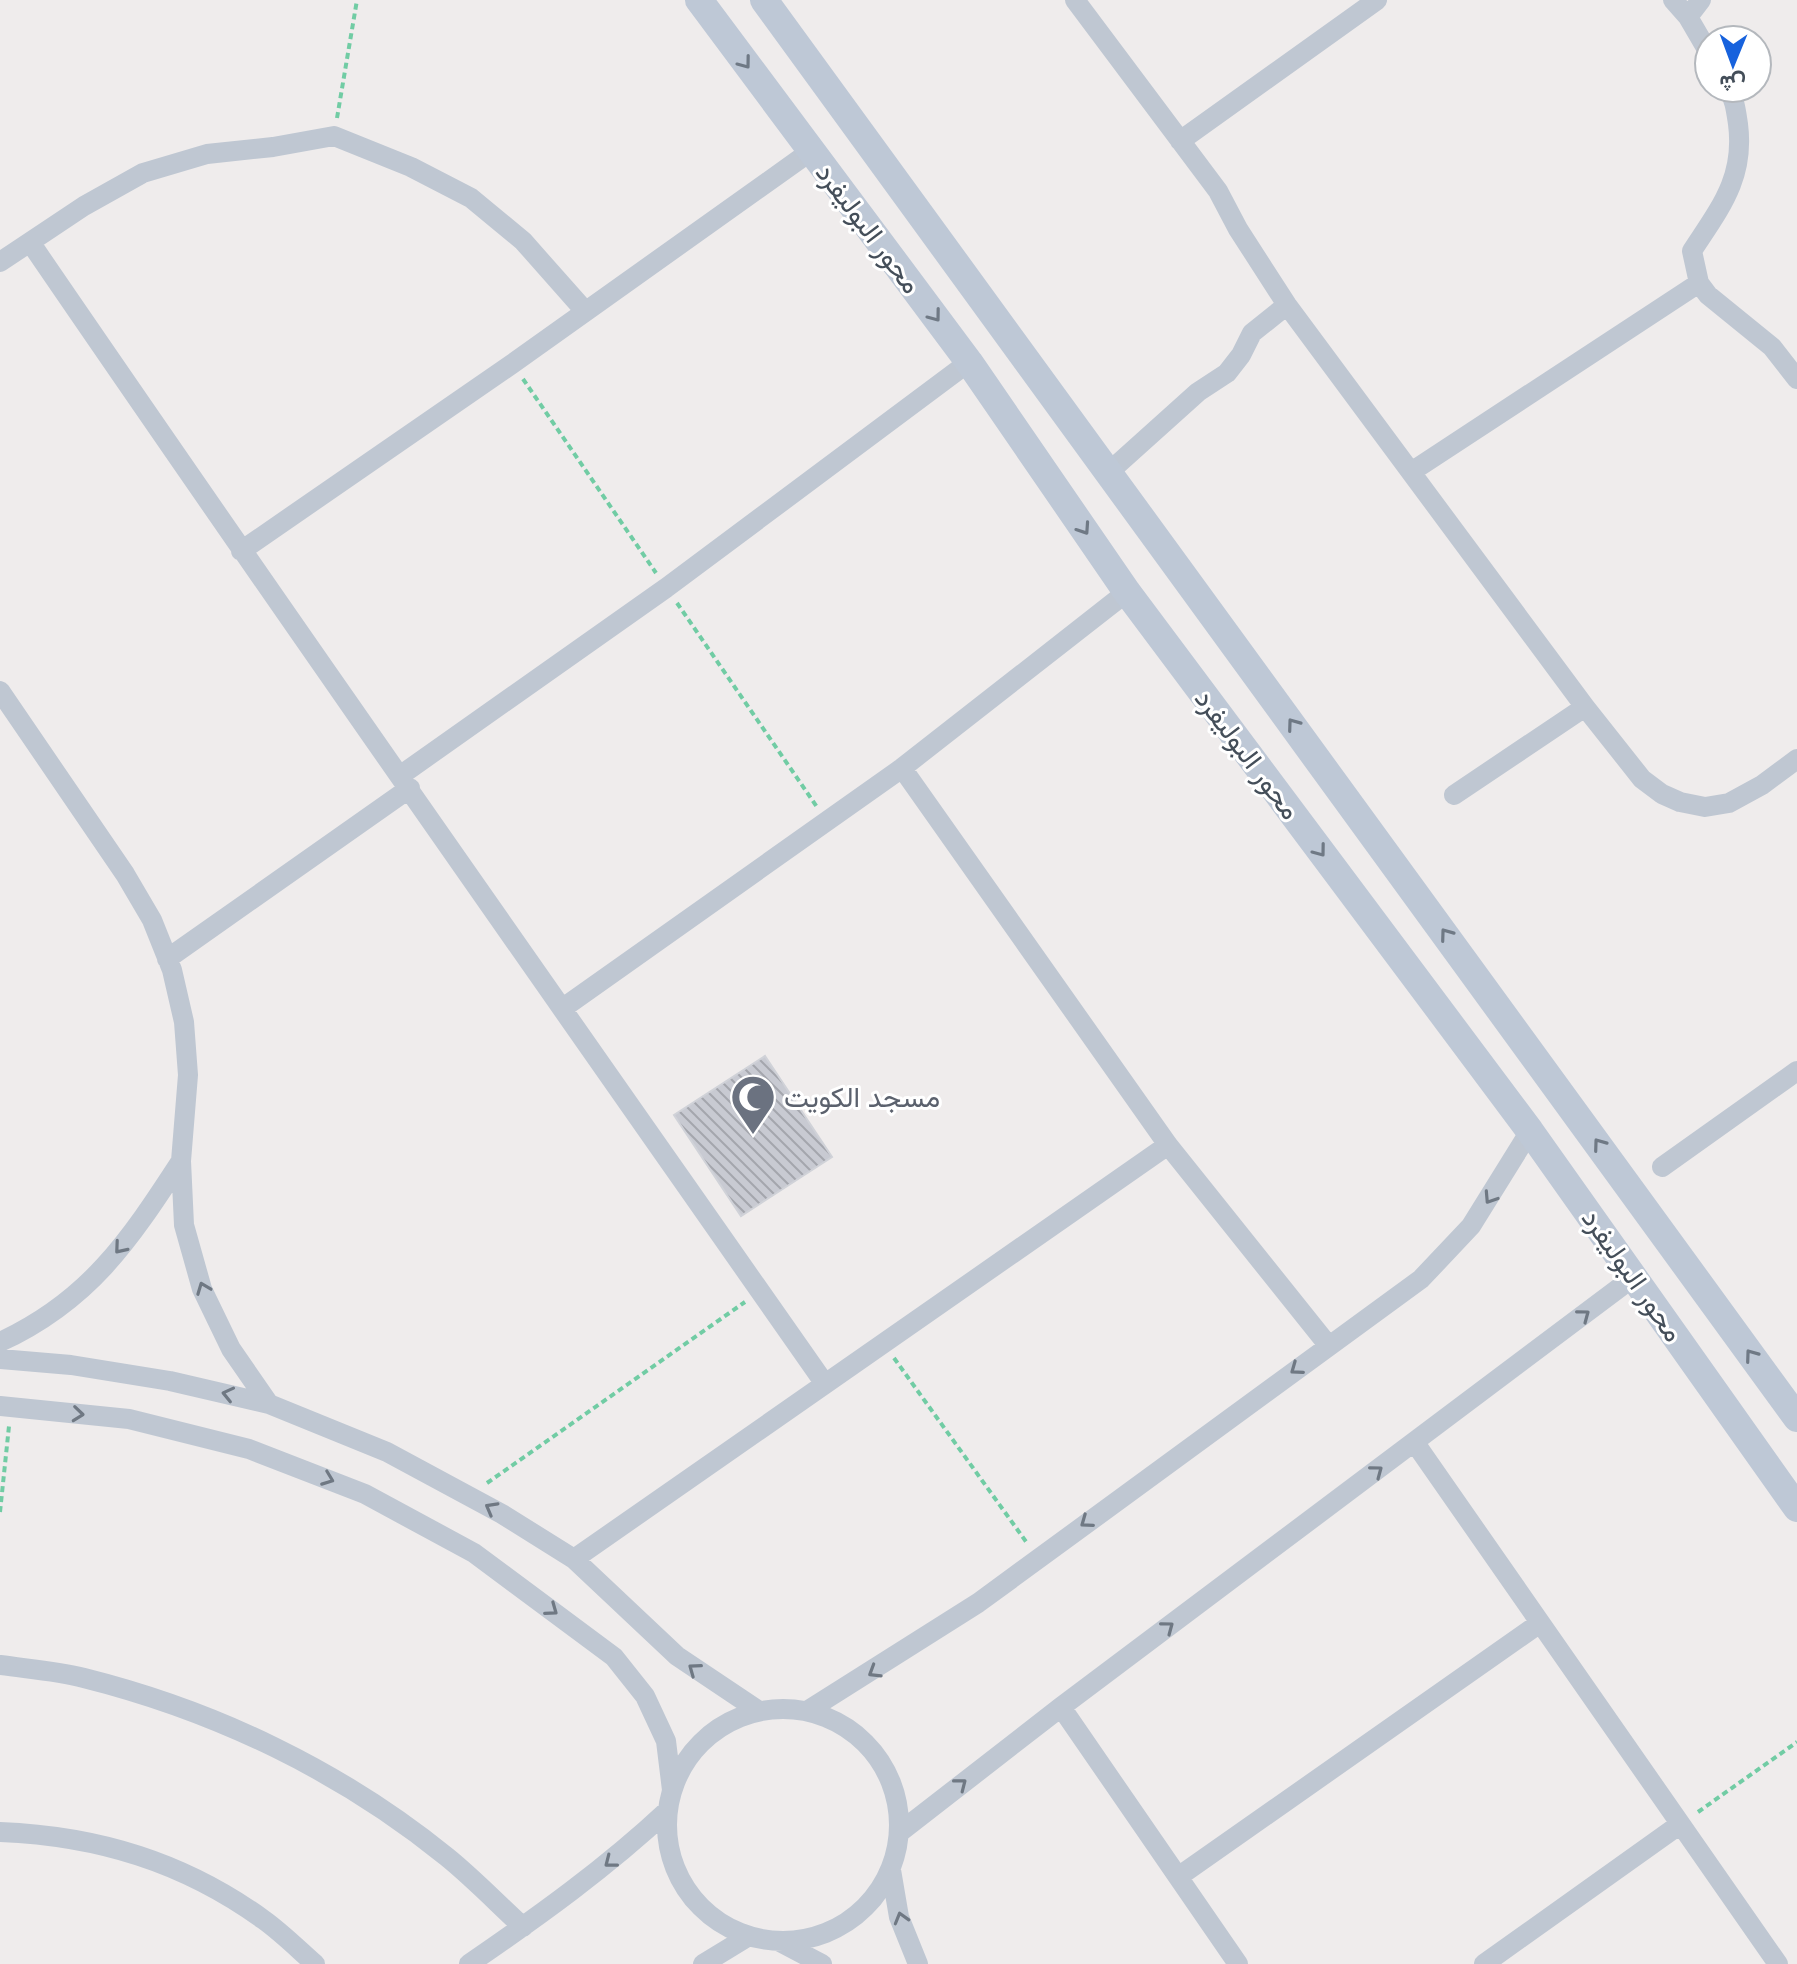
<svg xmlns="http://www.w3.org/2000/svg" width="1797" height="1964" font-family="Quicksand,Vazirmatn,sans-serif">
<defs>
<pattern id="building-back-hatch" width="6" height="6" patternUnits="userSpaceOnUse" patternTransform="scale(2)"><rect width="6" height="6" fill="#c8cad2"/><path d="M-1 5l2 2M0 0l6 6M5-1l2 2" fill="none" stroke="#a4a6ad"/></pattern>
</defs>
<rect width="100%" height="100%" fill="#efecec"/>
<path fill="url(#building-back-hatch)" stroke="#d0d2d8" stroke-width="2" d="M 765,1056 L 832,1157 L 741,1216 L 674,1115 Z"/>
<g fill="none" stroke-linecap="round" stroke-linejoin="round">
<path stroke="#71cca4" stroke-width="4" stroke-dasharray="6 4" stroke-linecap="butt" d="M 337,118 L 357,0
M 523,379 L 656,573
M 677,603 L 817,807
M 894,1358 L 1027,1543
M 487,1483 L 745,1302
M 0,1512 L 9,1426
M 1698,1812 L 1797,1742"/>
<path stroke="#bfc7d2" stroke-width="20" d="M 1075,0 L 1218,191 L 1238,229 L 1287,305 L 1585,707 L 1642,779 L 1662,794 L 1680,802 L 1705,807 L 1729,803 L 1762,785 L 1797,759
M 1673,0 L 1688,17 L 1701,0
M 1688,17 L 1709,53
M 1728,88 C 1735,100 1736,111 1738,124 C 1745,178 1720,208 1692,251 L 1699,283 L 1708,295 L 1772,347 L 1797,379
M 1180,141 L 1377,0
M 30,242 C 292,625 559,1004 825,1384
M 0,262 L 84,206 L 143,173 L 207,154 L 273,147 L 334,136 L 411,167 L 471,198 L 523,241 L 585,311
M 1109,472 L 1198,392 L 1227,373 L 1241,355 L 1252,333 L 1287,305
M 1411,472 L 1699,283
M 241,551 L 512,364 L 811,151
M 0,691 L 125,874 L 152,920 L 172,970 L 184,1022 L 188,1075 L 181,1161 L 184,1225 L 202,1289 L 231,1349 L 269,1404
M 902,768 L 1168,1145 L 1328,1345
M 401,775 L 666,588 L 969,362
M 1454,795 L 1585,707
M 167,959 L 410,788
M 563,1008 L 902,768 L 1127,592
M 1662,1167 L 1797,1071
M 0,1342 C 89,1301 129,1241 181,1161
M 0,1359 L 71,1365 L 170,1381 L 269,1404 L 387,1452 L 502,1514 L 574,1559 L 677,1656 L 759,1711
M 0,1406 L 129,1419 L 249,1449 L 365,1494 L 474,1553 L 614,1657 L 645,1696 L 666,1741 L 672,1790
M 1415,1443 L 1778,1964
M 574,1559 L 1168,1145
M 0,1665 C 28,1669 57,1671 84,1678 C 216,1711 341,1771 447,1857 C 473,1878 498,1904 523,1927
M 1061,1707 L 1238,1964
M667 1825a116 116 0 1 1 232 0a116 116 0 1 1-232 0Z
M 807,1711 L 978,1603 L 1421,1279 L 1471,1226 L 1530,1131
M 0,1832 C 98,1836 184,1862 264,1920 C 282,1933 298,1949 315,1964
M 900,1832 L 1061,1707 L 1635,1276
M 891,1870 L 899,1917 L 918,1964
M 1178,1877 L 1540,1623
M 778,1941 L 822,1964
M 469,1964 C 539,1916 606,1868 668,1810
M 703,1964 L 749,1936
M 1484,1964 L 1679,1825"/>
<path stroke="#bec8d6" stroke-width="28" d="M 699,0 L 969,362 L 1127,592 L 1530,1131 L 1797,1508
M 764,0 L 1797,1418"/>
</g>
<defs><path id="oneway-chevron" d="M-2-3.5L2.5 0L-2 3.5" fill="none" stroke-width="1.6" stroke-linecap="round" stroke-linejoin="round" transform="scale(2)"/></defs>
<g stroke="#6f7985">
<use href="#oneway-chevron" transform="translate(745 63) rotate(53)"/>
<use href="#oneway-chevron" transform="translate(935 316) rotate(53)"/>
<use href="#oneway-chevron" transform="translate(1084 529) rotate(56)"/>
<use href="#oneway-chevron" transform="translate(1293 724) rotate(-126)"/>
<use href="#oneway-chevron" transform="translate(1320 851) rotate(53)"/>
<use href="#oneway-chevron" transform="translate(1446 934) rotate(-126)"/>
<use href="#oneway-chevron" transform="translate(1599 1144) rotate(-126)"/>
<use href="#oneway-chevron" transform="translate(1751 1355) rotate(-126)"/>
</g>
<g stroke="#6f7883">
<use href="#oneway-chevron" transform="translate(1490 1198) rotate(123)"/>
<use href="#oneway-chevron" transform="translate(120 1248) rotate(130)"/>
<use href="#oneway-chevron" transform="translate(203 1288) rotate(-111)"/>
<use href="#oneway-chevron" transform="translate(1584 1315) rotate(-37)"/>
<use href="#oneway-chevron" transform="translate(1296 1369) rotate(144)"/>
<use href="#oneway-chevron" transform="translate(228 1394) rotate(-167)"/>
<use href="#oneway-chevron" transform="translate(78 1414) rotate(6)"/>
<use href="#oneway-chevron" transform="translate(1377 1471) rotate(-37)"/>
<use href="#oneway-chevron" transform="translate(328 1479) rotate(21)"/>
<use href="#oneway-chevron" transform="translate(491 1508) rotate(-151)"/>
<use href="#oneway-chevron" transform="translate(1086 1522) rotate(144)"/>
<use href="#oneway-chevron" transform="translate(552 1610) rotate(36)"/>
<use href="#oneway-chevron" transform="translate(1168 1627) rotate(-37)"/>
<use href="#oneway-chevron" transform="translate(694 1669) rotate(-144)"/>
<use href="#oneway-chevron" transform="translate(874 1672) rotate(148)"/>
<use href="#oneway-chevron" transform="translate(961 1784) rotate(-38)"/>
<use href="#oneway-chevron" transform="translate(610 1862) rotate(142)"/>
<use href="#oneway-chevron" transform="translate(901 1918) rotate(-106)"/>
</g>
<defs>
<g id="mosque-pin" transform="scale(2.3)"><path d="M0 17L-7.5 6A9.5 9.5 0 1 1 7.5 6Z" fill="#6b7280" stroke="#fff"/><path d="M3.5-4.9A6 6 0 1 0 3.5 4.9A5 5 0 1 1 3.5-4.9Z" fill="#fff"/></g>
</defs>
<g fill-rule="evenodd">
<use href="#mosque-pin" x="753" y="1097"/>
</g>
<g text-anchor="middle" stroke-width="6" stroke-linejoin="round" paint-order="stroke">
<g font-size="28" fill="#444e59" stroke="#fff">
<text transform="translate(869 228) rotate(53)" y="10">محور البوليفرد</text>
<text transform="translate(1248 754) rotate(53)" y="10">محور البوليفرد</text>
<text transform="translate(1633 1275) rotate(55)" y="10">محور البوليفرد</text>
</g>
<g font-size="28" fill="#5b616d" stroke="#fff" text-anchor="start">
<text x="784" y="1107">مسجد الكويت</text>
</g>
</g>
<g transform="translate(1733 64) rotate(181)"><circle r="38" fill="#ffffff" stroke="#b4b8bd" stroke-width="2"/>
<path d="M0-6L14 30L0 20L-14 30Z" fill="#1762dd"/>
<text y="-12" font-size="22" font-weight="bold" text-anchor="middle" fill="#444e59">ش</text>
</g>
</svg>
